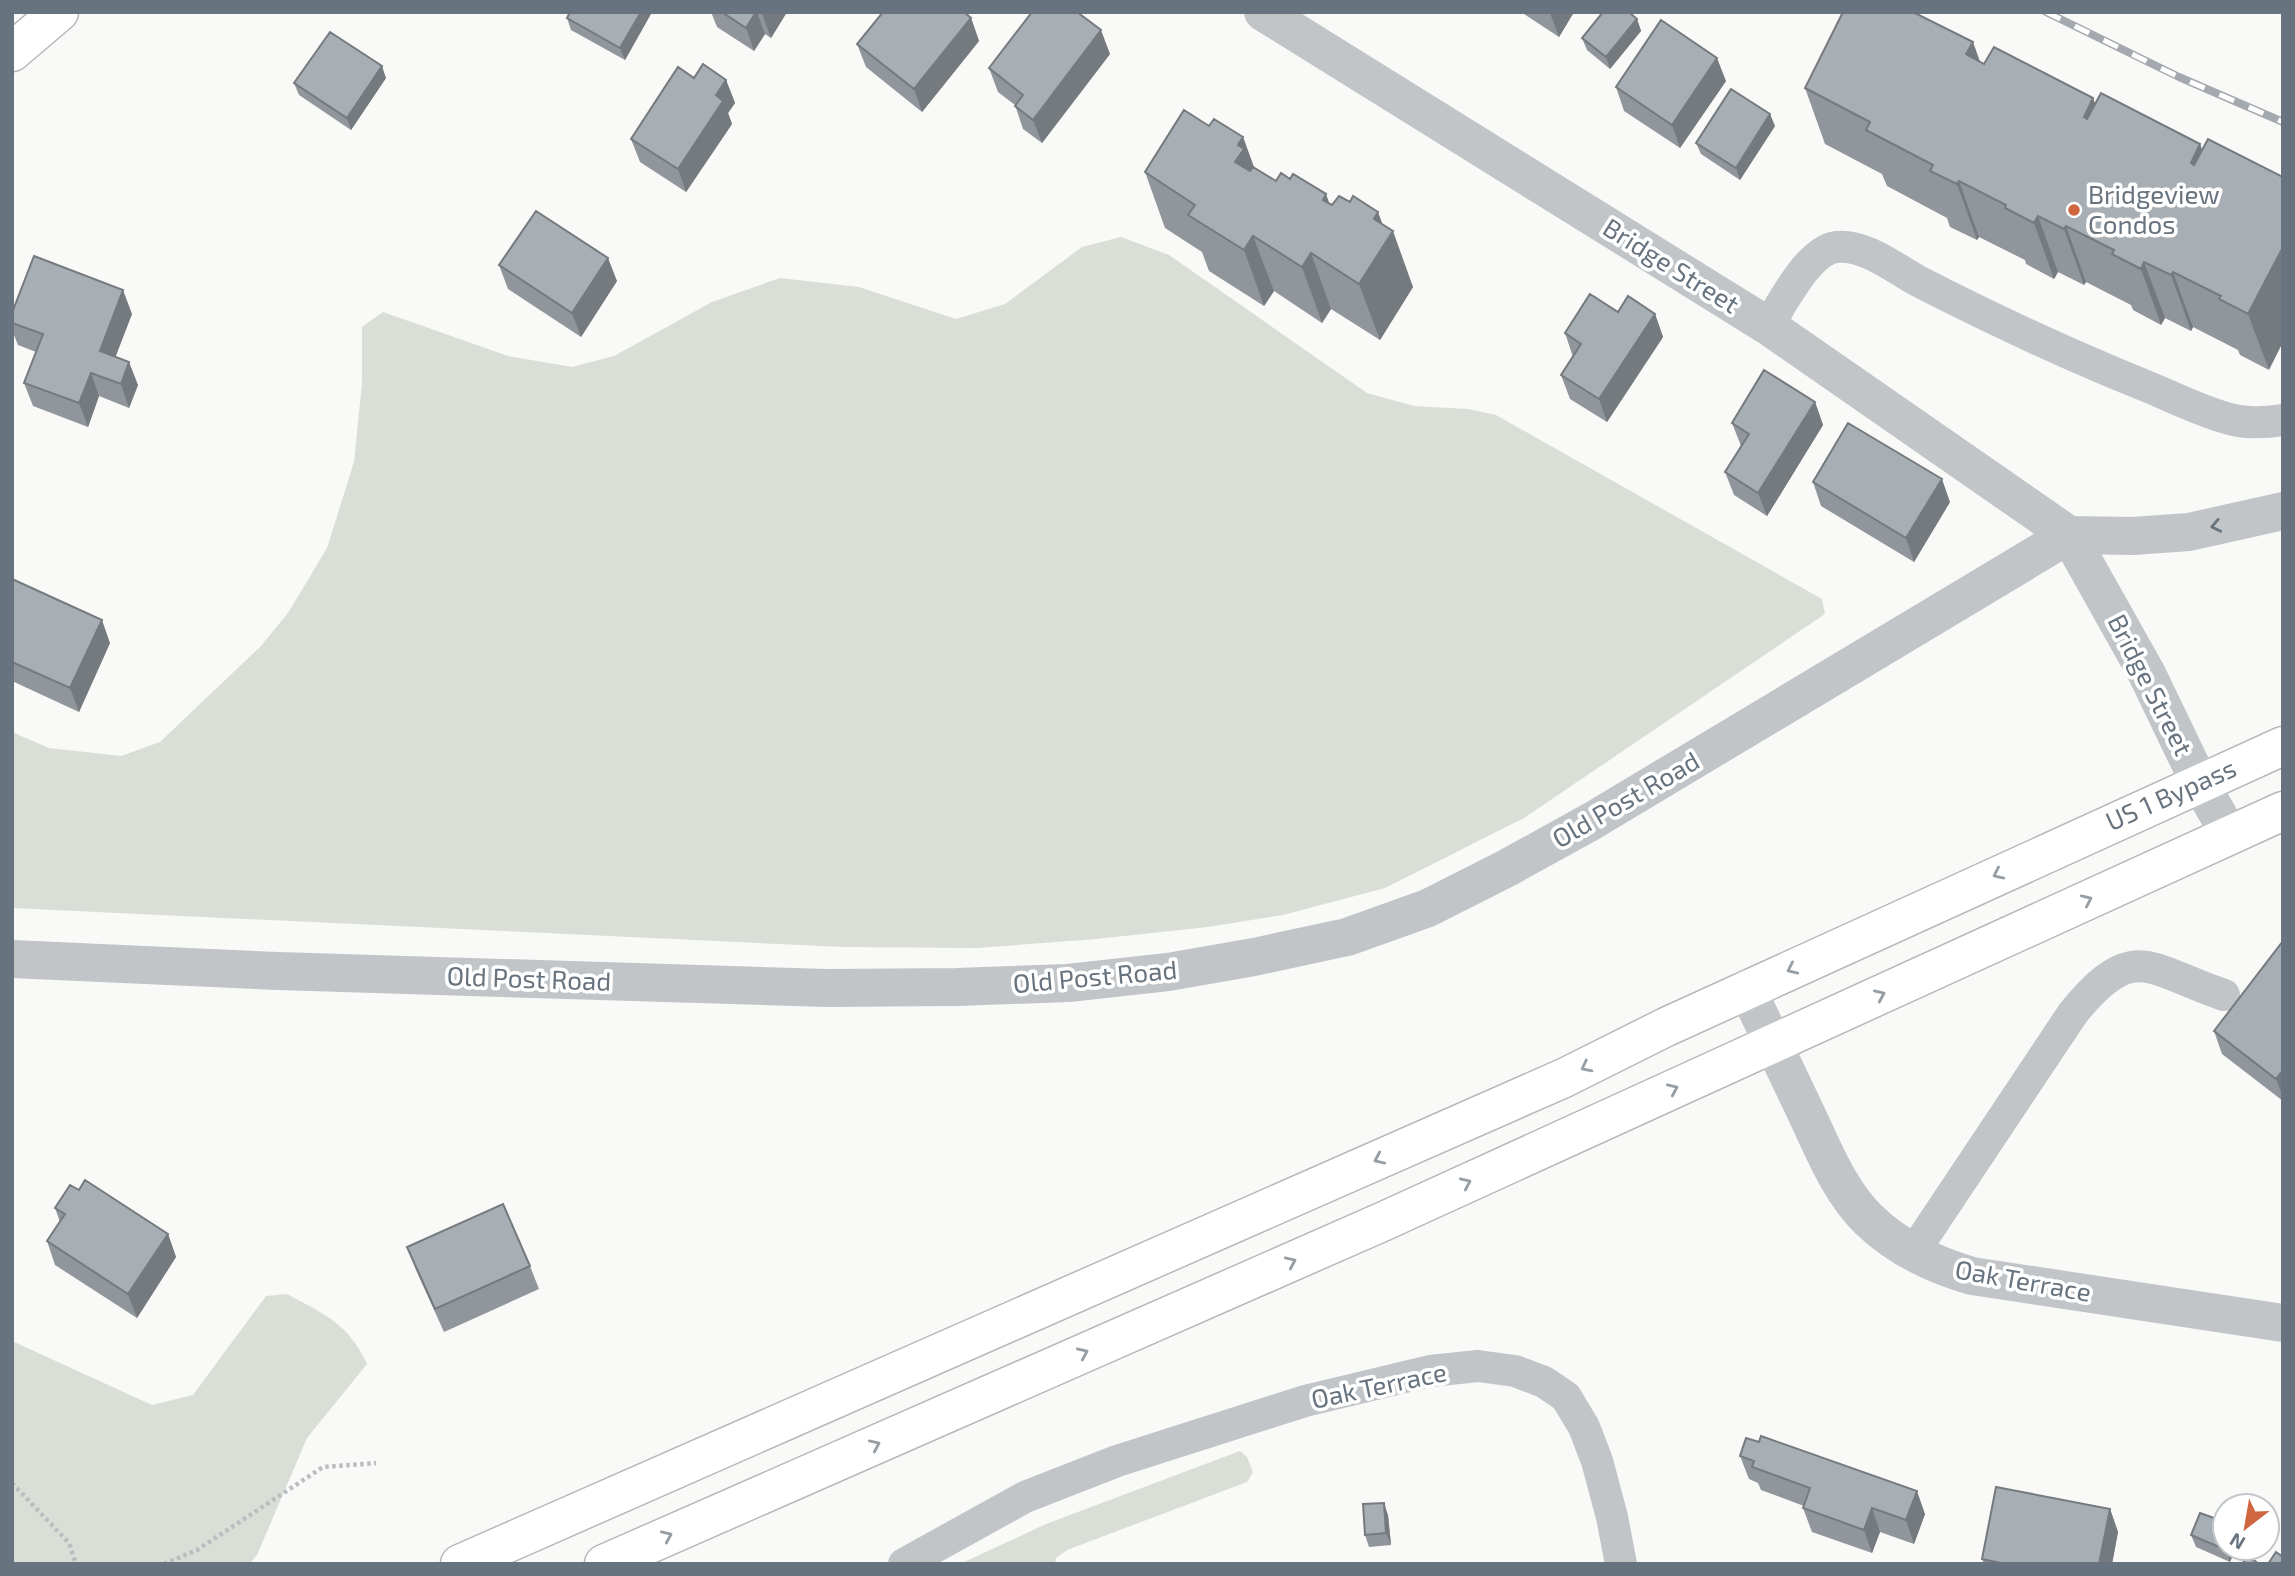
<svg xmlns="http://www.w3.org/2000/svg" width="2295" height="1576" font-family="'Exo 2',sans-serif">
<rect width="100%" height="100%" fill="#f9f9f8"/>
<path fill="#d9ded7" d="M 1121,237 L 1169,255 L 1367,393 L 1414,406 L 1468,409 L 1496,415 L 1822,599 L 1825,614 L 1524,818 L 1385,888 L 1283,915 L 1208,927 L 1096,939 L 977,948 L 843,947 L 12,908 L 12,732 L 49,748 L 121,756 L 160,742 L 260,647 L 288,613 L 327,548 L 354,462 L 362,383 L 362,327 L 383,312 L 508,356 L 572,367 L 614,356 L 712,302 L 780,278 L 859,287 L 956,319 L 1005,304 L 1082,247 Z
M 287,1294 C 324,1314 349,1324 367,1364 L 307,1438 L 257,1555 L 249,1564 L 12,1564 L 12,1341 L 152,1405 L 193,1395 L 266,1296 Z
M 1240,1451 L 1247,1457 L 1253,1472 L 1247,1482 L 1067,1550 L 1056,1558 L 1055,1564 L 960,1564 L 1046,1524 Z"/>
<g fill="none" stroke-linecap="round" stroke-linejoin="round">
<g stroke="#b4b8bd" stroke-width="41">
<path id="secondary" d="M 12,52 L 59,12"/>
</g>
<g stroke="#b5b9bc" stroke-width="41">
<path id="primary" d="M 460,1564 L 1564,1078 L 1666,1027 L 2283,746
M 604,1564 L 1382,1222 L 2283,811"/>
</g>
<path stroke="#bbbec0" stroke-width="4.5" stroke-dasharray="3.5 3.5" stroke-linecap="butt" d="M 12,1483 L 69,1543 L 76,1564
M 164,1564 L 197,1550 L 323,1467 L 376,1463"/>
<path stroke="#c1c5c8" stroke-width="32" d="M 1768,326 C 1782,304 1808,251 1836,247 C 1865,244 1894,268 1918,281 C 1992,319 2069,355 2146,386 C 2173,397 2202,412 2230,419 C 2248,424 2265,423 2283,420
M 1913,1253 L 2073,1013 C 2134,938 2149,970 2224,995
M 904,1564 L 1025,1497 L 1117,1461 L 1305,1401 L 1430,1371 L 1478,1366 L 1515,1371 L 1544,1382 L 1566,1397 L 1584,1427 L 1597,1461 L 1612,1517 L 1621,1564"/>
<path stroke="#c1c5c8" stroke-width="38" d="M 12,959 L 278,971 L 827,988 L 957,987 L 1068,983 L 1168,972 L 1254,957 L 1347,937 L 1428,908 L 1507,868 L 1592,821 L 2069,535 L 2133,536 L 2189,532 L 2283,511
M 1747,989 C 1767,1031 1787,1073 1807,1115 C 1824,1151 1840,1192 1869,1220 C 1898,1248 1934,1265 1972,1276 L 2283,1323"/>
<path stroke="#c1c5c8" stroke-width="38" d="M 1263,12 L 1768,326 L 2069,535 L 2147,674 L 2199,782 L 2230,835"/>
<use href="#secondary" stroke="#fff" stroke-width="38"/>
<use href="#primary" stroke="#fff" stroke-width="38"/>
<g stroke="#a3a9ae" stroke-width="8">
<path id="rail" d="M 2046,12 L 2179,77 L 2283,122"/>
</g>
<use href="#rail" stroke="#fff" stroke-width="5" stroke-dasharray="16" stroke-linecap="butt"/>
</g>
<path fill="#90969b" d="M 570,12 L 652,12 L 625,60 L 571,30 L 567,18 Z
M 711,12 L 787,12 L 771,38 L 765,34 L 754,51 L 717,27 Z
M 1521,12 L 1574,12 L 1559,37 Z
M 971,18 L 979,41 L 922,112 L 866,67 L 857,44 Z
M 1637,19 L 1641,31 L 1610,69 L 1587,50 L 1582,38 Z
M 1110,54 L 1042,143 L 1023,129 L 1015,105 L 998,92 L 989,68 Z
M 1979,61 L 1984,64 L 2093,98 L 2095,104 L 2200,144 L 2269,370 L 2240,355 L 2238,350 L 2193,327 L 2191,331 L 2165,318 L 2161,325 L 2133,310 L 2131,305 L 2086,282 L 2084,285 L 2058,272 L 2054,279 L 2026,264 L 2025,260 L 1979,237 L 1977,240 L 1950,227 L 1947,218 L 1887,186 L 1882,174 L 1825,144 L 1805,88 Z
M 386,78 L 351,130 L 299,95 L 294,83 Z
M 694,78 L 726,80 L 735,103 L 728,113 L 732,124 L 686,192 L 640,162 L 631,139 Z
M 1726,81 L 1680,148 L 1624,111 L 1616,87 Z
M 1209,126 L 1243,137 L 1254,167 L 1276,181 L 1382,224 L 1413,287 L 1380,340 L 1331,309 L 1322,323 L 1274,291 L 1264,306 L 1209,271 L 1202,252 L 1165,228 L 1145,172 Z
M 1775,126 L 1740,180 L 1701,154 L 1696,143 Z
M 499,265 L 617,281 L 581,337 L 508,289 Z
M 1618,312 L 1655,314 L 1663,337 L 1607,422 L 1570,399 L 1561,375 L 1573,357 L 1565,333 Z
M 12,313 L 132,314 L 115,356 L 138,385 L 129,408 L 99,396 L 88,427 L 33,406 L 24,383 L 36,352 L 18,345 L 12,330 Z
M 1815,402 L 1823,425 L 1767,516 L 1734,495 L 1725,472 L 1741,446 L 1732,423 Z
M 1813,482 L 1950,502 L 1914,562 L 1821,506 Z
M 12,579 L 110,643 L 79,712 L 12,681 Z
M 2283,941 L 2283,1101 L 2222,1054 L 2214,1031 Z
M 79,1190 L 168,1234 L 176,1257 L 137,1318 L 55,1265 L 47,1241 L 60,1222 L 55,1208 Z
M 407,1247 L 530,1266 L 539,1289 L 444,1332 L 416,1270 Z
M 1740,1456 L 1925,1514 L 1914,1544 L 1880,1532 L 1872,1553 L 1812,1532 L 1803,1508 L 1804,1506 L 1761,1490 L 1758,1483 L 1749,1479 Z
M 2110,1509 L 2118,1532 L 2112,1564 L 1984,1564 L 1982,1559 Z
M 1388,1515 L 1391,1545 L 1369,1547 L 1365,1535 Z
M 2191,1535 L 2225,1548 L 2236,1548 L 2230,1562 L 2196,1547 Z"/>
<path fill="#757a7e" d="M 641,12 L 652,12 L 625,60 L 620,48 Z
M 756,12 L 757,12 L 765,34 L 754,51 L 746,28 Z
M 764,12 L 787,12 L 771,38 L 762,14 Z
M 1551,12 L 1574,12 L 1559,37 L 1550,13 Z
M 971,18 L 979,41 L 922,112 L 914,89 Z
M 1637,19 L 1641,31 L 1610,69 L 1606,57 Z
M 1101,30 L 1110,54 L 1042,143 L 1033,120 Z
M 1973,42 L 1993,98 L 1966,54 Z
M 1717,58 L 1726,81 L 1680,148 L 1672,125 Z
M 382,66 L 386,78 L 351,130 L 347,118 Z
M 726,80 L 735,103 L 728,113 L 732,124 L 686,192 L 678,169 L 716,95 Z
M 2093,98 L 2113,154 L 2084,117 Z
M 1770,114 L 1775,126 L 1740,180 L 1736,168 Z
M 1243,137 L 1263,193 L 1235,162 L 1238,145 Z
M 2200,144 L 2220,200 L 2191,163 Z
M 1959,181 L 1979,237 L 1977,240 L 1957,184 Z
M 1326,194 L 1346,250 L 1323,200 Z
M 1378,212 L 1388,239 L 1393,231 L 1413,287 L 1380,340 L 1359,284 L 1374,219 Z
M 2038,216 L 2058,272 L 2054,279 L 2034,223 Z
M 2066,226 L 2086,282 L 2084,285 L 2064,229 Z
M 1253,236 L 1274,291 L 1264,306 L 1244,250 Z
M 2283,247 L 2283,342 L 2269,370 L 2248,314 Z
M 1311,253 L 1331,309 L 1322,323 L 1302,267 Z
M 608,258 L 617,281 L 581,337 L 572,313 Z
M 2144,262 L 2165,318 L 2161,325 L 2141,269 Z
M 2173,272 L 2193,327 L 2191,331 L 2171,275 Z
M 123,290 L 132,314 L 109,374 L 100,351 Z
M 1655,314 L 1663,337 L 1607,422 L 1599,399 Z
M 129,362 L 138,385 L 129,408 L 121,384 Z
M 91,373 L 99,396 L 88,427 L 79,403 Z
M 1815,402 L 1823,425 L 1767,516 L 1758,493 Z
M 1942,479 L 1950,502 L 1914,562 L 1906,538 Z
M 102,620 L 110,643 L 79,712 L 70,688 Z
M 2283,1070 L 2283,1097 L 2276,1079 Z
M 168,1234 L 176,1257 L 137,1318 L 128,1294 Z
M 1917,1491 L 1925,1514 L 1914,1544 L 1906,1520 Z
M 1384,1503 L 1388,1515 L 1391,1545 L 1386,1533 Z
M 1872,1508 L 1880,1532 L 1872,1553 L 1864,1530 Z
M 2110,1509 L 2118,1532 L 2112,1564 L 2099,1564 Z
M 2227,1548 L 2236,1548 L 2230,1562 L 2226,1550 Z"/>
<path fill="#a7aeb4" stroke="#757a7e" stroke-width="2" d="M 570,12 L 641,12 L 620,48 L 567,18 Z
M 722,12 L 756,12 L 746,28 Z
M 883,12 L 964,12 L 971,18 L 914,89 L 857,44 Z
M 1032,12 L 1077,12 L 1101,30 L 1033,120 L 1015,106 L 1023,95 L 989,68 Z
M 1603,12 L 1629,12 L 1637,19 L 1606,57 L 1582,38 Z
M 1843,12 L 1913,12 L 1973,42 L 1966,54 L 1984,64 L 1994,47 L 2093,98 L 2084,117 L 2087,119 L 2101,93 L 2200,144 L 2191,163 L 2194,165 L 2208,139 L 2283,177 L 2283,247 L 2248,314 L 2219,299 L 2221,296 L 2173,272 L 2171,275 L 2144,262 L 2141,269 L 2112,254 L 2114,250 L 2066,226 L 2064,229 L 2038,216 L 2034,223 L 2005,208 L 2006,205 L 1959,181 L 1957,184 L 1930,171 L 1933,165 L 1866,130 L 1870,122 L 1805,88 Z
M 1661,20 L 1717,58 L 1672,125 L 1616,87 Z
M 330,32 L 382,66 L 347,118 L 294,83 Z
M 703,64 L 726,80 L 716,95 L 723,101 L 678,169 L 631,139 L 678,67 L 694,78 Z
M 1731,89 L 1770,114 L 1736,168 L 1696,143 Z
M 1184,110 L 1209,126 L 1214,119 L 1243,137 L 1238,145 L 1244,149 L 1235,162 L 1250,171 L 1253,167 L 1276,181 L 1281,173 L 1290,179 L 1293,174 L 1326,194 L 1323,200 L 1332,205 L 1339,196 L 1350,202 L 1353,196 L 1378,212 L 1374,219 L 1393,231 L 1359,284 L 1311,253 L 1302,267 L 1253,236 L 1244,250 L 1188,215 L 1195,205 L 1145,172 Z
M 536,211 L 608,258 L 572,313 L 499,265 Z
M 34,256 L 123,290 L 100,351 L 129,362 L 121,384 L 91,373 L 79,403 L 24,383 L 43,334 L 12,323 L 12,313 Z
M 1590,294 L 1618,312 L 1628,296 L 1655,314 L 1599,399 L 1561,375 L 1581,344 L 1565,333 Z
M 1764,370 L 1815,402 L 1758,493 L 1725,472 L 1749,434 L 1732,423 Z
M 1848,423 L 1942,479 L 1906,538 L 1813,482 Z
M 12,579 L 102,620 L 70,688 L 12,662 Z
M 2283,941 L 2283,1070 L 2276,1079 L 2214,1031 Z
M 85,1180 L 168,1234 L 128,1294 L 47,1241 L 65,1214 L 55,1208 L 70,1185 L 79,1190 Z
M 503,1204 L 530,1266 L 435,1309 L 407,1247 Z
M 1761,1436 L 1917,1491 L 1906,1520 L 1872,1508 L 1864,1530 L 1803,1508 L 1810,1488 L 1752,1467 L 1754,1461 L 1740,1456 L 1746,1438 L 1759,1442 Z
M 1996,1487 L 2110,1509 L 2099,1564 L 2005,1564 L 1982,1559 Z
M 1384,1503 L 1386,1533 L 1365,1535 L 1363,1504 Z
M 2200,1513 L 2225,1522 L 2225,1548 L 2227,1548 L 2226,1550 L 2191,1535 Z
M 2276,1552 L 2283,1557 L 2283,1564 L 2268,1564 Z
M 2248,1556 L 2259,1564 L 2242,1564 Z"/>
<defs><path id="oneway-chevron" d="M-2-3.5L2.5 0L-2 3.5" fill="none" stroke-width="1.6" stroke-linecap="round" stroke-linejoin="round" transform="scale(1.75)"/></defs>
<use stroke="#67747f" href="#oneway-chevron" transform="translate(2216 526) rotate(168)"/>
<g stroke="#959ea5">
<use href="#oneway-chevron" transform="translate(1998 874) rotate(155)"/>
<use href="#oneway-chevron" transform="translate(2087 900) rotate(-25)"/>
<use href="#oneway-chevron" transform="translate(1792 969) rotate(155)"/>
<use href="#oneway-chevron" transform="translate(1880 995) rotate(-24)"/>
<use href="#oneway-chevron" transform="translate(1586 1067) rotate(153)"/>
<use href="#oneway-chevron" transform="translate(1673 1089) rotate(-24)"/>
<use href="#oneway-chevron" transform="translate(1379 1159) rotate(156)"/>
<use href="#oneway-chevron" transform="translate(1466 1183) rotate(-24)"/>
<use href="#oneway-chevron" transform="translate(1291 1262) rotate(-24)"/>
<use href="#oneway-chevron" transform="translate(1083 1353) rotate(-24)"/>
<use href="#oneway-chevron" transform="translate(875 1445) rotate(-24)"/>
<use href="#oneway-chevron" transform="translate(667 1536) rotate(-24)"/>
</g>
<circle fill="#d06640" stroke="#fff" stroke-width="2.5" cx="2074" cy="210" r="7"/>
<g text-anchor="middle" stroke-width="7" stroke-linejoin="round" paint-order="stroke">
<g font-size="26" fill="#67747f" stroke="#fff" text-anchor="start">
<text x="2088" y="204">Bridgeview<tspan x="2088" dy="30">Condos</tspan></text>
</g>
<g font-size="26" fill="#67747f" stroke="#fff">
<text transform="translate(1671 266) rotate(32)" y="9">Bridge Street</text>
<text transform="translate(2150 685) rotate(63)" y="9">Bridge Street</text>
<text transform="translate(2171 795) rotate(-24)" y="9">US 1 Bypass</text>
<text transform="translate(1626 800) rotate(-30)" y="9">Old Post Road</text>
<text transform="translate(1095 977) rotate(-5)" y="9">Old Post Road</text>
<text transform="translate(529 979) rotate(2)" y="9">Old Post Road</text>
<text transform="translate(2023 1281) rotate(10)" y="9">Oak Terrace</text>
<text transform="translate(1379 1386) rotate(-12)" y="9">Oak Terrace</text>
</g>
</g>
<rect width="2295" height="1576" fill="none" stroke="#67747f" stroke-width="28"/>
<g transform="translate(2246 1527) rotate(211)"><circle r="33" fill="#ffffff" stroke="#c2c7cc" stroke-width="2"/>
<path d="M0-5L12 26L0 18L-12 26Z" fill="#d06640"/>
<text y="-10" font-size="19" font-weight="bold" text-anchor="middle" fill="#67747f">N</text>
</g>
</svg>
